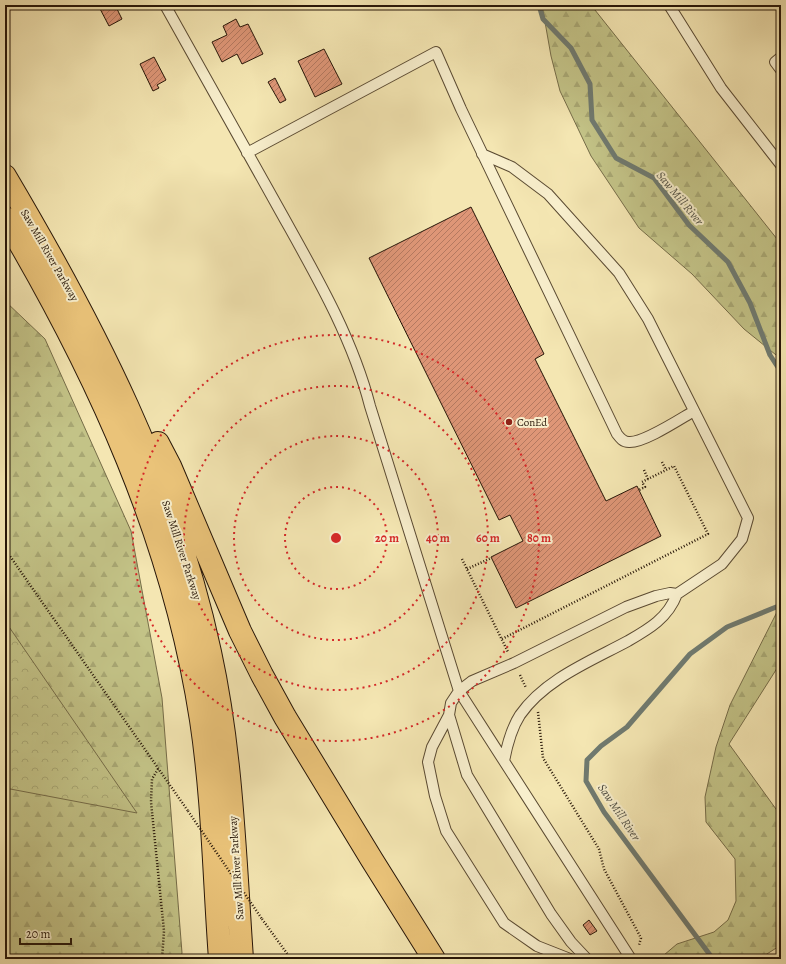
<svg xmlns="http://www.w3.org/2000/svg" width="786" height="964" font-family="Alegreya,serif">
<defs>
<pattern id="forest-firs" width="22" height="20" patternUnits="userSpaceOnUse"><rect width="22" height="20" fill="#c3c387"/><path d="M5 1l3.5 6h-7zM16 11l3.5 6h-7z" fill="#a8a773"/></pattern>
<pattern id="park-crowns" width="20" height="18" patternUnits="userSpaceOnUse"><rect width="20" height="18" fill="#c3c387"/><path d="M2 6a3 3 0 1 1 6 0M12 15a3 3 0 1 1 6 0" fill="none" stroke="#a8a773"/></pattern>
<pattern id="building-hatch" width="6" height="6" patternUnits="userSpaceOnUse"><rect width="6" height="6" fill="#de9677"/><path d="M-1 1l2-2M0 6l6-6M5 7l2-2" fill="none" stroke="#b47960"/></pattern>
</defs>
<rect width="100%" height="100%" fill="#f4e6b2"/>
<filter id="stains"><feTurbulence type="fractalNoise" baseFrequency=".005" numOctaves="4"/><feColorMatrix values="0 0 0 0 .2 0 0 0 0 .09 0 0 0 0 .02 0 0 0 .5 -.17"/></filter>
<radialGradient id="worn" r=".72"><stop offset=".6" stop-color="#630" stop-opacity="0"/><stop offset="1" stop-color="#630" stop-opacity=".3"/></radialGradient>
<path fill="url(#forest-firs)" stroke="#756c48" d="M 542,5 L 591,5 L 781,244 L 781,359 L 744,329 L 692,274 L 639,228 L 591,156 L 560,91 L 551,56 Z
M 5,301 L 45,339 L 131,531 L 162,698 L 182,953 L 180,959 L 5,959 Z
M 781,604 L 781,662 L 729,744 L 781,816 L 781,945 L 759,959 L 664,959 L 664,955 L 677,944 L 714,932 L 728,920 L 736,901 L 735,859 L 706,822 L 705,797 L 716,747 L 730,705 Z"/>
<path fill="url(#park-crowns)" stroke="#756c48" d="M 5,621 L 137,813 L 5,788 Z"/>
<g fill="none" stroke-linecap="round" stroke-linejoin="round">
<path stroke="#6f7a70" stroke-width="5" d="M 539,5 L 543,19 L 571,48 L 590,84 L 592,120 L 616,158 L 654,178 L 689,225 L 728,262 L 750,303 L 770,355 L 781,372
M 713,959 L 604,812 L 586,781 L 587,760 L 601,746 L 627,727 L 690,654 L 727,627 L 781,605"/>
</g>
<path fill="url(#building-hatch)" stroke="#271608" d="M 98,5 L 115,5 L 122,19 L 109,26 Z
M 236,19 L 240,27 L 248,24 L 263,54 L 242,64 L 237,54 L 222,62 L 212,42 L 227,35 L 223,26 Z
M 324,49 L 342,84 L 315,97 L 298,61 Z
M 154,57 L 166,80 L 157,85 L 159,88 L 153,91 L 140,64 Z
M 275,78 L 286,100 L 280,103 L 268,82 Z
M 471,207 L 544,354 L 535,359 L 606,501 L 637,486 L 661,536 L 516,608 L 491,557 L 523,541 L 510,515 L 499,520 L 369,258 Z
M 589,920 L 597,931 L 590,935 L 583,925 Z"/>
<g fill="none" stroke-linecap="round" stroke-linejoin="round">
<g stroke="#5a4a32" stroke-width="12">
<path id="lane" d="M 165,5 C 203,73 241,141 279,209 C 314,272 352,336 370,406 L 459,691 L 631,959
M 669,5 L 721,88 L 781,165
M 781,57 L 775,62 L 781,70
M 247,153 L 436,52 L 461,109 L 617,434 C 620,438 623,442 629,442 C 644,443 680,419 694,411
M 482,154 L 512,167 L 548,194 L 619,273 L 648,319 L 748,518 L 742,539 L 722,564 L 677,594 C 668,618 649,629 628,641 C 591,661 545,679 520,715 C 511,729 507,745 504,761
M 449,715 L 432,747 L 428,762 L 435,796 L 446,831 L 504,923 L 537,946 L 570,959
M 587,959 L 571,942 L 551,914 L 467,775 L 449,715 L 451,703 L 459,691 L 472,681 L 514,663 L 626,607 L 656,596 L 670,593 L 677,594"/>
</g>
<g stroke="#271608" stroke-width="24">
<path id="highway" d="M 5,176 C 95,328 173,479 210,652 C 232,753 235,857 242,959
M 5,218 C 98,375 173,538 201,720 C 213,799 214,879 220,959
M 158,443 L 170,466 L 240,631 L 262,675 L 285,717 L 372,860 L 434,959"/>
</g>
<path stroke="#271608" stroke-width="2.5" stroke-dasharray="1 2" stroke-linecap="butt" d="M 662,462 L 666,470
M 644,470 L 648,479
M 5,549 L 188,811
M 462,559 L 508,652
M 467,569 L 491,558
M 502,639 L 708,534 L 674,466 L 642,482 L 645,487 L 639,490
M 520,675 L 526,688
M 538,712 L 543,758 L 599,849 L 604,869 L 641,938 L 639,945
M 158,769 L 152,779 L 151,802 L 164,931 L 162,959
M 262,919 L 291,959"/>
<use href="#lane" stroke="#f8efcd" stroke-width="10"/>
<use href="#highway" stroke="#eac379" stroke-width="22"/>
<path stroke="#271608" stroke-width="2.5" stroke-dasharray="1 2" stroke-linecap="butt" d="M 188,811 L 262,919"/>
</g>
<g fill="none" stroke="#d62828" stroke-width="2" stroke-dasharray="2 4">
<circle cx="336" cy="538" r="51"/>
<circle cx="336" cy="538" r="102"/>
<circle cx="336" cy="538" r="152"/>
<circle cx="336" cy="538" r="203"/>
</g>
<circle fill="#8f2418" stroke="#f8efcd" stroke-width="1.5" cx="509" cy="422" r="4"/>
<g text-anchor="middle" stroke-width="4" stroke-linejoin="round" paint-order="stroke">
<g font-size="11" fill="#271608" stroke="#f8efcd">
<text transform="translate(50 255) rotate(60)" y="4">Saw Mill River Parkway</text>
<text transform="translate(182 550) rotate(72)" y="4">Saw Mill River Parkway</text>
<text transform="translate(236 868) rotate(-94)" y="4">Saw Mill River Parkway</text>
</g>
<g font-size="11" fill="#271608" stroke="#f8efcd" text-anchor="start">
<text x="517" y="426">ConEd</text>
</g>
<g font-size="12" font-style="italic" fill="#515045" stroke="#f8efcd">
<text transform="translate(680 198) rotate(50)" y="4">Saw Mill River</text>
<text transform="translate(619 812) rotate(56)" y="4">Saw Mill River</text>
</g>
</g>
<circle cx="336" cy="538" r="6" fill="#d62828" stroke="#f8efcd" stroke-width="2"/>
<g font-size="12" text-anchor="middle" font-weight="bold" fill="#d62828" stroke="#f8efcd" stroke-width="4" stroke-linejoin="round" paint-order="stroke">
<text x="387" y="542">20 m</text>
<text x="438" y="542">40 m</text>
<text x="488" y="542">60 m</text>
<text x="539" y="542">80 m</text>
</g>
<rect width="786" height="964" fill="none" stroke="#f4e6b2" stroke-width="20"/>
<rect x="6" y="6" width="774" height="952" fill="none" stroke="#271608" stroke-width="2"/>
<rect x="10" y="10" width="766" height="944" fill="none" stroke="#271608"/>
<path d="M20 938v6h51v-6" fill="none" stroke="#271608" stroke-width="2"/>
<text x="26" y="938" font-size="12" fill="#271608" stroke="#f8efcd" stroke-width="3" paint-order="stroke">20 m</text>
<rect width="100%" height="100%" filter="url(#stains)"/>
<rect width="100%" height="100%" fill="url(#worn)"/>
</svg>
